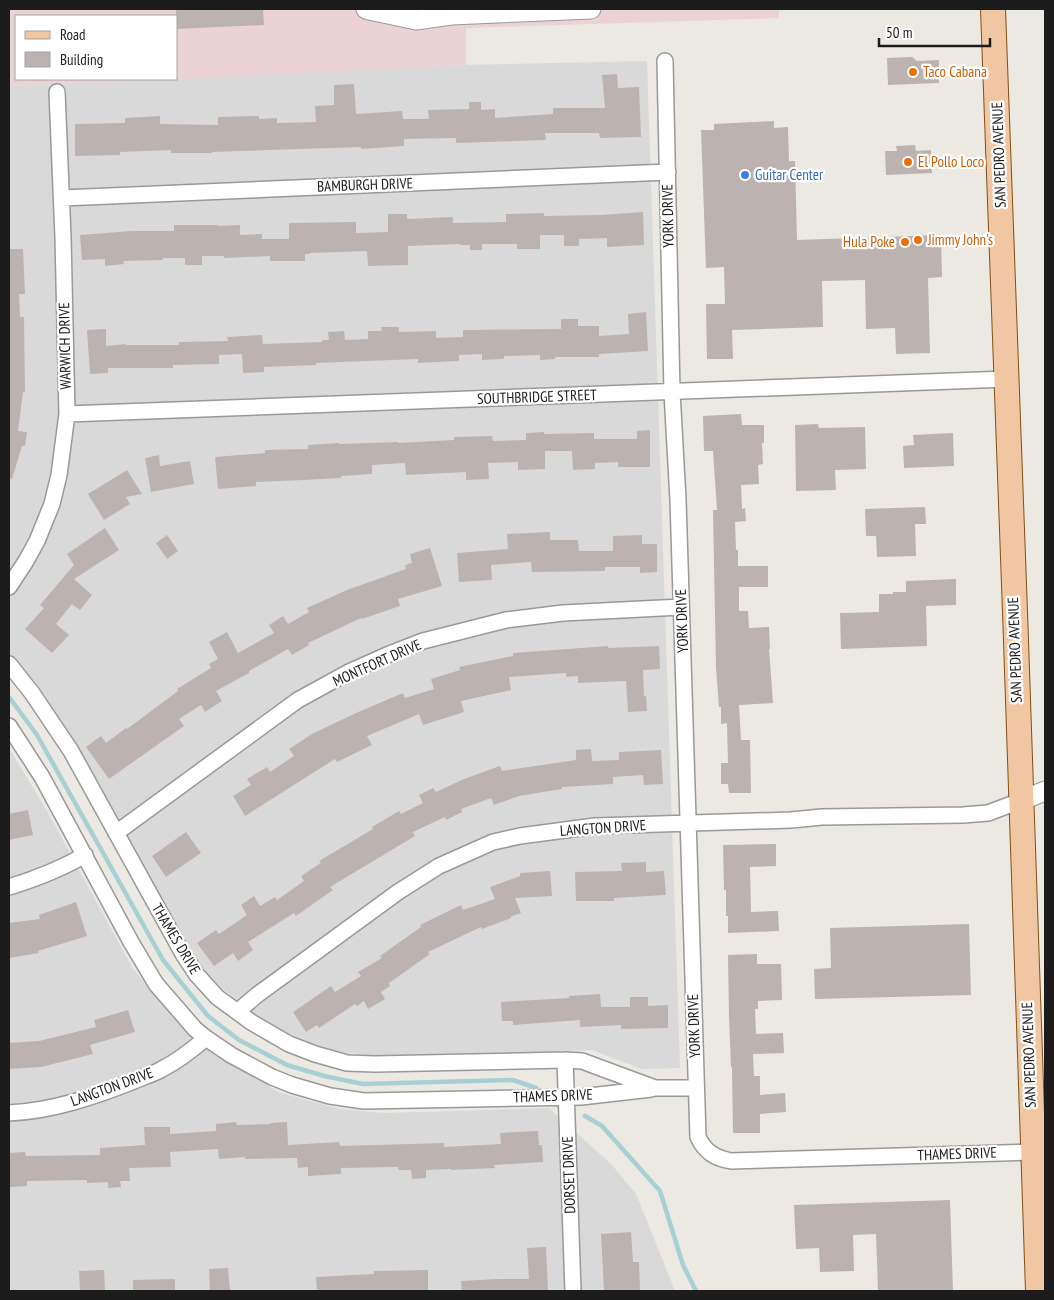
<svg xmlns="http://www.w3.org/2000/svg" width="1054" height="1300" font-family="'PT Sans Narrow',sans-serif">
<rect width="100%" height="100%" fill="#ece8e2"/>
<path fill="#dad9d9" d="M 647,61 L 680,1068 L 642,1069 L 592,1050 L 390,1057 L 328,1051 L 264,1022 L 211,979 L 179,933 L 79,748 L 39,687 L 9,653 L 9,86 L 466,65 Z
M 9,748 L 47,811 L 133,969 L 180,1023 L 278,1092 L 339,1109 L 384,1113 L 549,1108 L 611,1164 L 636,1194 L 675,1291 L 9,1291 Z"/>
<path fill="#ebd3d5" d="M 9,9 L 779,9 L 779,18 L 466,28 L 466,65 L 176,79 L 176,16 L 16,16 L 16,79 L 172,79 L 9,86 Z"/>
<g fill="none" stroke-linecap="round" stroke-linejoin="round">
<path stroke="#a7d0d5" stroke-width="4.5" d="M 9,697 L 37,735 L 163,960 L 208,1016 L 239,1040 L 287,1065 L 324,1076 L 363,1084 L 513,1080 L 536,1088
M 585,1116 L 602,1126 L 660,1191 L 683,1265 L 696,1291"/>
</g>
<path fill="#bcb3b0" d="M 176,9 L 263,9 L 264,25 L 176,29 Z
M 912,57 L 917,61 L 939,60 L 939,83 L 888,85 L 887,58 Z
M 617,74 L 618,88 L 639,87 L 641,137 L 600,138 L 599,133 L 545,133 L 546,140 L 456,143 L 456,138 L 404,139 L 404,146 L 361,149 L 361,147 L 212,152 L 212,153 L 171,153 L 171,150 L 120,152 L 120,155 L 75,156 L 75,124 L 125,123 L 125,118 L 160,116 L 160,124 L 218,125 L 218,117 L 259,116 L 259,119 L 277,118 L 277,123 L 316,122 L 315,106 L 334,105 L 334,85 L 354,84 L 356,114 L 402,111 L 403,119 L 429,119 L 428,110 L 469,109 L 469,102 L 481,102 L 481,110 L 495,109 L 495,118 L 553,114 L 553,108 L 605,108 L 602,75 Z
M 774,121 L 774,128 L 788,127 L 789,161 L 795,161 L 797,240 L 941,235 L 942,277 L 928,278 L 930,353 L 896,354 L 895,328 L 866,329 L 865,280 L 822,281 L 823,327 L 732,330 L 733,359 L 707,359 L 706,304 L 725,304 L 724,267 L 706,268 L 701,130 L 714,130 L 714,124 Z
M 915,145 L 916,151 L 931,150 L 932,173 L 886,175 L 885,151 L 897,151 L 896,146 Z
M 643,212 L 644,245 L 607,247 L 607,238 L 579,239 L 579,246 L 564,246 L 564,235 L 540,235 L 540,249 L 517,249 L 517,244 L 482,244 L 482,250 L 470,250 L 470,245 L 460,245 L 460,244 L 408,246 L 408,265 L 368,266 L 367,251 L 310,253 L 310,254 L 305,254 L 305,261 L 270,261 L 270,256 L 224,258 L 224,256 L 202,256 L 202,265 L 185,265 L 185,258 L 163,258 L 163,260 L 123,261 L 124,264 L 105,266 L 105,259 L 82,260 L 80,235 L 131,231 L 174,231 L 174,225 L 218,225 L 218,226 L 240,225 L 240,235 L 262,234 L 262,239 L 289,239 L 289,223 L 356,222 L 356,233 L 388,232 L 388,214 L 407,214 L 407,219 L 453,217 L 453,223 L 506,222 L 506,214 L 544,213 L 544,216 L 601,215 Z
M 9,249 L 23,249 L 25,294 L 19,294 L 20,317 L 24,317 L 25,392 L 23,392 L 18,431 L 27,432 L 25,446 L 22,446 L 12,479 L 9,478 Z
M 646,312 L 648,351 L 599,354 L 599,357 L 555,357 L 555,359 L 540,360 L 540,355 L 504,356 L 504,359 L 482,360 L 482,354 L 459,355 L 459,361 L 418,363 L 418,359 L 316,363 L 316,365 L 264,367 L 264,372 L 243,373 L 242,354 L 219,355 L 219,364 L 173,365 L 173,368 L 108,368 L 108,373 L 90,374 L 87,330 L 106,329 L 106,346 L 126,344 L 126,345 L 179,345 L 179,342 L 228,341 L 227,337 L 262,335 L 263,344 L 322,342 L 322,340 L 329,340 L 328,332 L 344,331 L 345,340 L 368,339 L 368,331 L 382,331 L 381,327 L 399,327 L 399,332 L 436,331 L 436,338 L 463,337 L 463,330 L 561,329 L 561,319 L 578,319 L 578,326 L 599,326 L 599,336 L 629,334 L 628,314 Z
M 741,414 L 742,425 L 764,425 L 764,443 L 762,443 L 763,464 L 758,465 L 759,484 L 741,485 L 742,509 L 745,508 L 746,521 L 735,522 L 736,550 L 738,550 L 738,566 L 768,566 L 768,587 L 739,587 L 739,611 L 748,611 L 749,628 L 769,627 L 770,649 L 769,649 L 773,703 L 739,705 L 741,740 L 750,740 L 751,793 L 729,793 L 728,784 L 721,784 L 721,763 L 728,763 L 727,723 L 721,724 L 721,707 L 719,707 L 716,668 L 713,510 L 717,510 L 713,451 L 704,451 L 703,416 Z
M 818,424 L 819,428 L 865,427 L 866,469 L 835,470 L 836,490 L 796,491 L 795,425 Z
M 650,430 L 650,467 L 618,467 L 618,462 L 595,463 L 595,469 L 573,470 L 572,451 L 545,451 L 545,469 L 518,470 L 518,462 L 488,463 L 489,479 L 466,480 L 466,472 L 406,475 L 405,463 L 372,465 L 372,474 L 341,476 L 341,478 L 303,480 L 256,482 L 256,486 L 218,489 L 215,457 L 265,453 L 265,450 L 308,449 L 308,445 L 339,443 L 339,444 L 398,442 L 398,443 L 454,440 L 454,437 L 492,436 L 493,441 L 526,440 L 526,433 L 544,432 L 544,434 L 594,433 L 594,439 L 637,439 L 637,431 Z
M 953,433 L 954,466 L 904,468 L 903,446 L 914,445 L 913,435 Z
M 159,455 L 160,466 L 190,461 L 194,484 L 151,492 L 145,458 Z
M 127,470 L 142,494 L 126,497 L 130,504 L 104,520 L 88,494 Z
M 925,507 L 926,524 L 915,524 L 916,556 L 877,557 L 876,536 L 866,536 L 865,509 Z
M 105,528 L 119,550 L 74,579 L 92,595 L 80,610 L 72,604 L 56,624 L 69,635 L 52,653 L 25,629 L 44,608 L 40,605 L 74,565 L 67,554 Z
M 550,532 L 550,540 L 578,540 L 579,551 L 613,551 L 613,536 L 642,535 L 642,544 L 657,544 L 657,572 L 640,573 L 640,567 L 605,567 L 605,571 L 532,572 L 531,562 L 491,565 L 492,580 L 459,582 L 457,553 L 508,549 L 507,534 Z
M 167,535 L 178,551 L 167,559 L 156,543 Z
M 430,548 L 442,586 L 398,599 L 400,606 L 362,619 L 361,618 L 308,643 L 309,645 L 292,655 L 288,649 L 249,671 L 249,673 L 216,691 L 222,701 L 205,712 L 201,705 L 179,719 L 184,726 L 109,779 L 86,747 L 101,736 L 106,743 L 126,728 L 127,729 L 178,691 L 177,689 L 211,668 L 209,664 L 218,659 L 209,642 L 227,632 L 238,653 L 274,633 L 269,625 L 283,616 L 288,624 L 309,612 L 307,608 L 347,590 L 406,569 L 405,565 L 412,563 L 410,554 Z
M 956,579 L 956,605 L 926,606 L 927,646 L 841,649 L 840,613 L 879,612 L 879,594 L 893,594 L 893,592 L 906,592 L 906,581 Z
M 608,646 L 608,648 L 659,646 L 660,669 L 643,670 L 644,696 L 646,696 L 647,711 L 628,712 L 626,681 L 578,683 L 578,676 L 566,677 L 566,673 L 509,677 L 511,690 L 461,701 L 464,712 L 423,725 L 419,714 L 367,736 L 372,745 L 337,762 L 335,759 L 245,816 L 233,796 L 251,785 L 247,779 L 267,767 L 270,772 L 294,756 L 289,749 L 312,734 L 356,713 L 403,693 L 405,698 L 434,689 L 431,679 L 460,670 L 459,667 L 513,656 L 513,653 Z
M 591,749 L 592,761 L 619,760 L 619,752 L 661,750 L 663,784 L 644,785 L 643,775 L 613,777 L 613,784 L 562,787 L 562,789 L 519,796 L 494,805 L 491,798 L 461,809 L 462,812 L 446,820 L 445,817 L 413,832 L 415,836 L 330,887 L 333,890 L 296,916 L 294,913 L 248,942 L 253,950 L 238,961 L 233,953 L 214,966 L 197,943 L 216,930 L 219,934 L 247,915 L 241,905 L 254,896 L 260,906 L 275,897 L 277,900 L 304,881 L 301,876 L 321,863 L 319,861 L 373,829 L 372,827 L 399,811 L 401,814 L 423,803 L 419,795 L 433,788 L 436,792 L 464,779 L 500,766 L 502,771 L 576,760 L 576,750 Z
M 28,810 L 33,835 L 9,840 L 9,814 Z
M 186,832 L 201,853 L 166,877 L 152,856 Z
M 776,844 L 776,866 L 750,867 L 751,912 L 778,911 L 779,931 L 728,933 L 728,916 L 726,916 L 726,890 L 724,890 L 723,845 Z
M 646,862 L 646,872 L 664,871 L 666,895 L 614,898 L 614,901 L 576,901 L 575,872 L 622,871 L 621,863 Z
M 550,871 L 552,896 L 515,898 L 521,913 L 510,917 L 511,918 L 482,929 L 481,927 L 428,952 L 430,954 L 389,983 L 390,986 L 381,992 L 385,999 L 368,1009 L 364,1001 L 357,1006 L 355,1004 L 319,1028 L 317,1025 L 306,1032 L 293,1012 L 331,986 L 335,992 L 361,976 L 358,972 L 382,958 L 380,956 L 421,927 L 420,925 L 461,905 L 463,910 L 495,899 L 490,887 L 520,876 L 520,873 Z
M 76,902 L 87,936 L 38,951 L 39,953 L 9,958 L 9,923 L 40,919 L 39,915 Z
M 969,924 L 971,995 L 815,999 L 814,969 L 831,968 L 830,928 Z
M 757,954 L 757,964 L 781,964 L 782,1000 L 758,1001 L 758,1009 L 755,1009 L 756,1034 L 783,1033 L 784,1053 L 753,1054 L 754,1076 L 760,1076 L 760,1095 L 785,1093 L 786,1112 L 760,1114 L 760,1133 L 733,1133 L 732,1067 L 731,1067 L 729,1016 L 728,955 Z
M 600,994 L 601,1007 L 630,1007 L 630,997 L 648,997 L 648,1006 L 668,1005 L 668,1028 L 621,1029 L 621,1025 L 580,1027 L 580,1020 L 513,1025 L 513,1021 L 502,1021 L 501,1002 L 569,998 L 569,996 Z
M 128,1010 L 135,1032 L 90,1045 L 93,1054 L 41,1067 L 9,1069 L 9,1043 L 39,1041 L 96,1027 L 94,1020 Z
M 236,1122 L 237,1125 L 271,1124 L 270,1123 L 287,1122 L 288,1145 L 339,1142 L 340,1146 L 444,1143 L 444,1147 L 501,1144 L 500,1133 L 538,1131 L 539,1145 L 542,1145 L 543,1162 L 494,1165 L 495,1168 L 451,1170 L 451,1169 L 426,1170 L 426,1178 L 412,1179 L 411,1170 L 399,1170 L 398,1167 L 341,1168 L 341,1174 L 308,1176 L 308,1167 L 298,1168 L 297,1158 L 245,1159 L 245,1157 L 219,1159 L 218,1149 L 170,1152 L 171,1167 L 129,1168 L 130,1181 L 120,1181 L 121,1187 L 108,1188 L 108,1182 L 87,1183 L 87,1180 L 27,1181 L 27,1186 L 10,1187 L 9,1179 L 9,1153 L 25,1152 L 26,1156 L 100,1155 L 100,1148 L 145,1145 L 144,1127 L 170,1127 L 170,1134 L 216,1131 L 216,1124 Z
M 950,1200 L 953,1291 L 878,1291 L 876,1234 L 853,1235 L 854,1271 L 820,1272 L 819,1248 L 796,1249 L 794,1205 Z
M 631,1232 L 633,1262 L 639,1262 L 640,1291 L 604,1291 L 601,1234 Z
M 546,1247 L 548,1291 L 462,1291 L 461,1281 L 498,1279 L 529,1279 L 527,1248 Z
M 228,1268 L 230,1291 L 210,1291 L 209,1269 Z
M 104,1270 L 105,1291 L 80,1291 L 79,1271 Z
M 428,1270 L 428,1291 L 317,1291 L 316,1277 L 374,1274 L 374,1271 Z
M 175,1279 L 175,1291 L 133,1291 L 133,1280 Z"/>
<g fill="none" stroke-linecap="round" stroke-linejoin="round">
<g stroke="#999" stroke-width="18">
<path id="minor" d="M 665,61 L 672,392 L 678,500 L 698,1137 C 705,1152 715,1158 731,1161 L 1033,1152
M 62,198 L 668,172
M 67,414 L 1007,379
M 9,587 L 26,561 L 37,541 L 52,504 L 59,475 L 67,414 L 63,237 L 57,92
M 9,664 L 32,693 L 71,751 L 183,954 L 197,975 L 217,997 L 251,1022 L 289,1044 L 315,1054 L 347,1063 L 375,1064 L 565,1060 L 582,1061 L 655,1088 L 696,1088
M 9,726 L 42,777 L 131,942 L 156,984 L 195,1029 L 206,1038 L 231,1055 L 272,1077 L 292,1085 L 330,1096 L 364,1101 L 581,1097 L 651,1089
M 116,833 L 298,700 L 349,672 L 387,655 L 423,641 L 506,620 L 563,613 L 681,607
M 9,887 C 35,879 61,869 85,855
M 237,1012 L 257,995 L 398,892 L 439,866 L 493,842 L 520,836 L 595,826 L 791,820 L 822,817 L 963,815 L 988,813 L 1020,801
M 565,1060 L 573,1291
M 9,1113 C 52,1111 94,1097 134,1081 C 143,1077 154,1074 162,1069 C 178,1061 192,1050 206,1038"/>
</g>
<g stroke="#999" stroke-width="21">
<path id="tertiary" d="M 366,9 L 369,10 L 416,20 L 451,15 L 591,9
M 1020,801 L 1045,791"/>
</g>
<g stroke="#835011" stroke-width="26">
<path id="primary" d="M 993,9 C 1012,436 1021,864 1038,1291"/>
</g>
<use href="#minor" stroke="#fff" stroke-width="15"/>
<use href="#tertiary" stroke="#fff" stroke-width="19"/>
<use href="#primary" stroke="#f0c6a3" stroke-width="24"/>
</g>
<g fill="#e8710a" stroke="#fff" stroke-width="2">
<circle cx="913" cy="72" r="5"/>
<circle cx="908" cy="162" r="5"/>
<circle cx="918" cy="240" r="5"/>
<circle cx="905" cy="242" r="5"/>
</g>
<circle fill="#3f7fe0" stroke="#fff" stroke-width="2" cx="745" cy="175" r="5"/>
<g text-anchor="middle" stroke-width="4.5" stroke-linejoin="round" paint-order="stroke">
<g font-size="15" fill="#c56008" stroke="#fff" text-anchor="start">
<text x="923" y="77">Taco Cabana</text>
<text x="918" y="167">El Pollo Loco</text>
<text x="928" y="245">Jimmy John's</text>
<text x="895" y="247" text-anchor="end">Hula Poke</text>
</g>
<g font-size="15" fill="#1c1c1c" stroke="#fff">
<text transform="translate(999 155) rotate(-92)" y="5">SAN PEDRO AVENUE</text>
<text transform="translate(365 185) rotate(-2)" y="5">BAMBURGH DRIVE</text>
<text transform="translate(668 216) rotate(-91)" y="5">YORK DRIVE</text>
<text transform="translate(65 346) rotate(-91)" y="5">WARWICH DRIVE</text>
<text transform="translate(537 397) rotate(-2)" y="5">SOUTHBRIDGE STREET</text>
<text transform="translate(682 621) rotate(-92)" y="5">YORK DRIVE</text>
<text transform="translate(1015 650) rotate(-92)" y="5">SAN PEDRO AVENUE</text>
<text transform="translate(377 663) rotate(-24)" y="5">MONTFORT DRIVE</text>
<text transform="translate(603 828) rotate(-4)" y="5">LANGTON DRIVE</text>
<text transform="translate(176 939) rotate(59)" y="5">THAMES DRIVE</text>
<text transform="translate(694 1026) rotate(-92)" y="5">YORK DRIVE</text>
<text transform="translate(1029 1055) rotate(-92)" y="5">SAN PEDRO AVENUE</text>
<text transform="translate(112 1087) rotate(-20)" y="5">LANGTON DRIVE</text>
<text transform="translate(553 1096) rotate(-2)" y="5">THAMES DRIVE</text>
<text transform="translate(957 1154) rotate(-2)" y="5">THAMES DRIVE</text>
<text transform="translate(569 1175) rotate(-92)" y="5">DORSET DRIVE</text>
</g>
<g font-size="15" fill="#366cbe" stroke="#fff" text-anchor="start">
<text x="755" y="180">Guitar Center</text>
</g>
</g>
<rect width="1054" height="1300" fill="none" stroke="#1c1c1c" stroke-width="20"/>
<rect x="15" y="15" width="162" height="65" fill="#ffffff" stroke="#a4a4a4"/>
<rect x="25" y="31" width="25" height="8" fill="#f0c6a3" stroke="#a4a4a4"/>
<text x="60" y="40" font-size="15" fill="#1c1c1c">Road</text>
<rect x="25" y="52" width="25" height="15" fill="#bcb3b0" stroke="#a4a4a4"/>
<text x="60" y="65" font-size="15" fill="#1c1c1c">Building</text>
<path d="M879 38v8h111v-8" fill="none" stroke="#1c1c1c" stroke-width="2.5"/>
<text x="886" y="38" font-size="15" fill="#1c1c1c" stroke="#ffffff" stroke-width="4" paint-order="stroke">50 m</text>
</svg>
